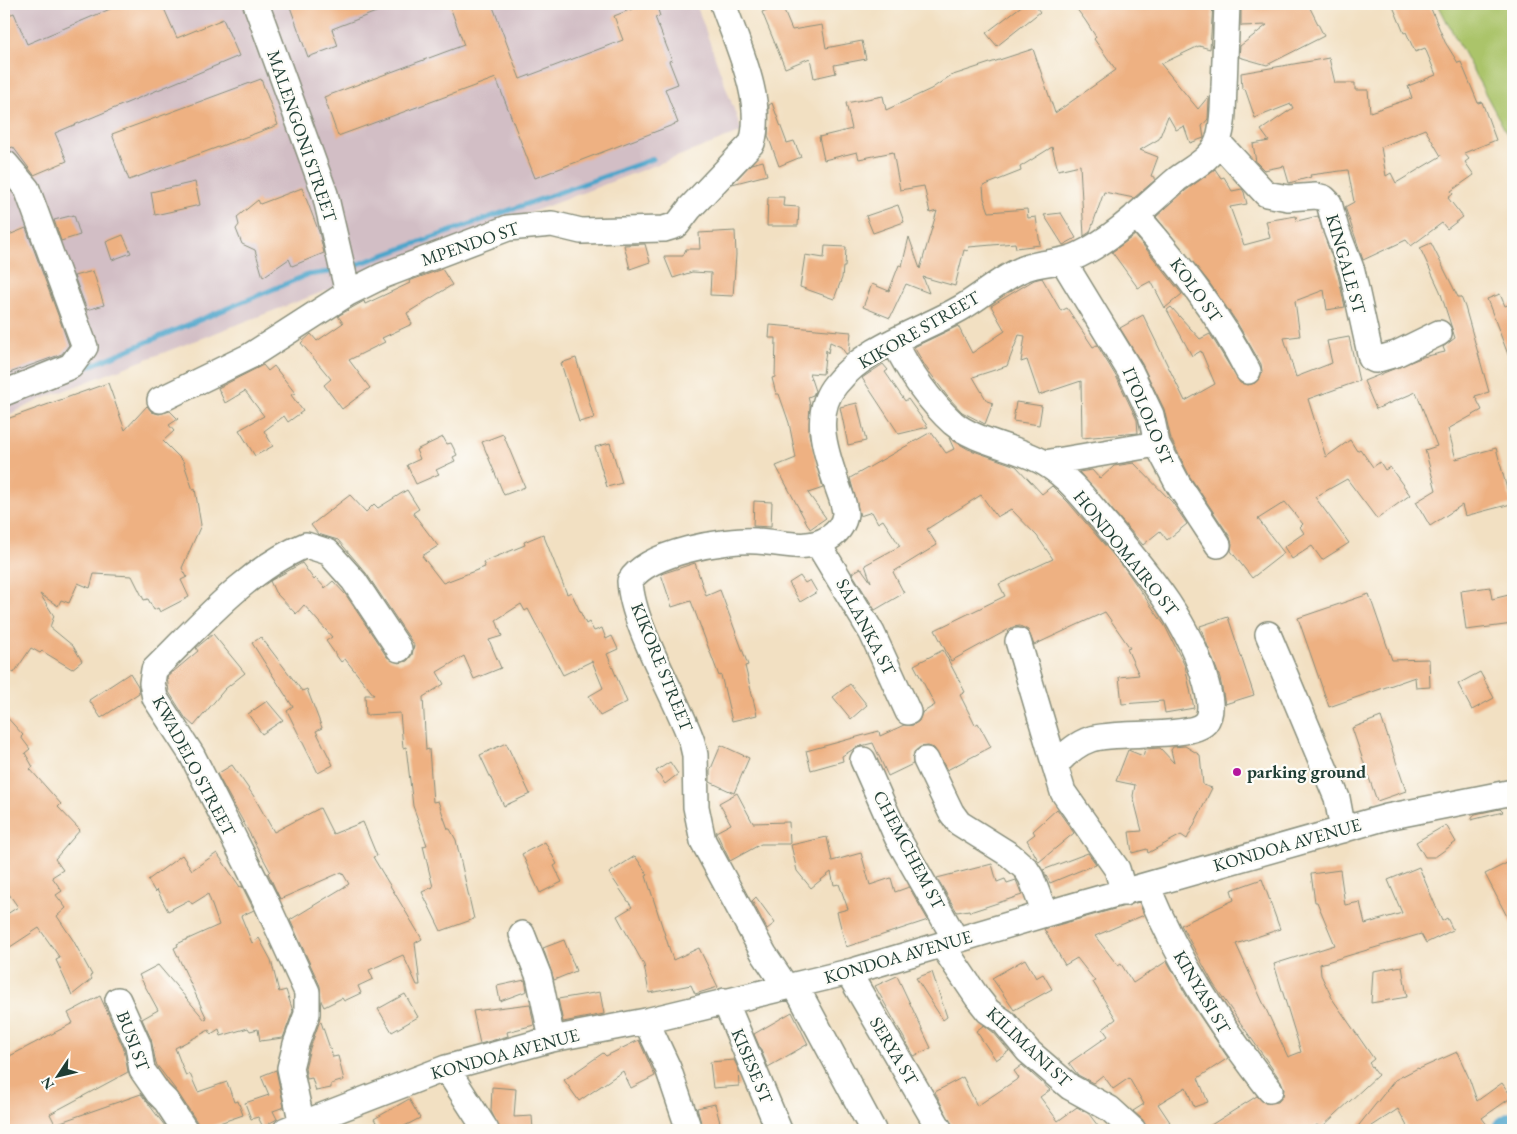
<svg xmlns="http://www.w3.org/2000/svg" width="1517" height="1134" font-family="'EB Garamond',serif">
<rect width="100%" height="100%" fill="#fdfcf7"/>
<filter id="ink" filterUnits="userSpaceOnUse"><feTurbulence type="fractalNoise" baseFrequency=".02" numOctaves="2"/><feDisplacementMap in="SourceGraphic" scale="10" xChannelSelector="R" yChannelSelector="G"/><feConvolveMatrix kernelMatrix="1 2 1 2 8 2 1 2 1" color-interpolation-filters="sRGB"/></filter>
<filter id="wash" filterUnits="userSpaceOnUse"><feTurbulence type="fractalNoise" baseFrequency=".0096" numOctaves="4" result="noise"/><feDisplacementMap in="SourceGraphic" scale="20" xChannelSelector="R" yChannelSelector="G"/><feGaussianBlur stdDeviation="1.12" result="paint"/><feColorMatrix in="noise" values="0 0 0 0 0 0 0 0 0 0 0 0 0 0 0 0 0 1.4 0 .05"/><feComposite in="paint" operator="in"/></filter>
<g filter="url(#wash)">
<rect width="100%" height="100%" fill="#f2e0c2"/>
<path fill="#d2bec5" d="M 4,4 L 696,4 L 742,132 L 42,399 L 4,417 Z"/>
<path fill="#abc46a" stroke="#65804f" d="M 1438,4 L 1513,4 L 1513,145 L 1447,22 Z"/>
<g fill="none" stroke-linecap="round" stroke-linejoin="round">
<path stroke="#4ea5cb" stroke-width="5" d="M 350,267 L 653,159
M 80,370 L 307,275 L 337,271"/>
<path stroke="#4ea5cb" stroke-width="31" d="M 1508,1130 L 1513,1127"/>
</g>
<g id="blocks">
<path fill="#eeb182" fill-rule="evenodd" d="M 122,4 L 162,4 L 177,38 L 223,19 L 239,56 L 55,133 L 67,161 L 34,175 L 13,147 L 4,150 L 4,17 L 14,13 L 27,44 Z
M 289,4 L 394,4 L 394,5 L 332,29 L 338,46 L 308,57 Z
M 449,4 L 492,4 L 520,79 L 623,40 L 614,16 L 645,4 L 656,4 L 660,16 L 655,17 L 672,60 L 669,61 L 678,84 L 665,89 L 678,123 L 535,178 L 496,78 L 338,136 L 324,97 L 464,45 Z
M 781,4 L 792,30 L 822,25 L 826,48 L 862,41 L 866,59 L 834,65 L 836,73 L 814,78 L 810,58 L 785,68 L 762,12 Z
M 1024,4 L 1034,4 L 1040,12 L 997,46 L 986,33 Z
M 1073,4 L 1213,4 L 1210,49 L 1199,46 L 1161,64 L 1198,109 L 1208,97 L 1209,99 L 1208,119 L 1202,126 L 1204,138 L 1190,143 L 1184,126 L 1176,130 L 1168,116 L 1159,139 L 1140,150 L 1158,157 L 1151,176 L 1155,177 L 1155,180 L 1134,198 L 1104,192 L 1090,232 L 1084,236 L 1080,165 L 1058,170 L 1052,147 L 1020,167 L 1021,171 L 983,186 L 984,198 L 989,212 L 1027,209 L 1028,218 L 1036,217 L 1040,245 L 1016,248 L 1015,243 L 969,247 L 968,251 L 964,250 L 955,286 L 923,277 L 929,293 L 906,284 L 890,318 L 863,307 L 872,284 L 889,291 L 899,265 L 902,266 L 909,237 L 920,269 L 937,211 L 930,213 L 924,186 L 900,190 L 893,152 L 859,159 L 857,152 L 824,160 L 819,137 L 852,129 L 846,103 L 883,96 L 886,110 L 931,89 L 950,76 L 1033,49 L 1055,113 L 1116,70 L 1094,39 L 1096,37 L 1085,20 Z
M 1241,4 L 1308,4 L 1324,36 L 1267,65 L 1239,57 L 1240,46 L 1267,25 L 1241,26 Z
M 1392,4 L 1429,4 L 1445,42 L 1458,63 L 1461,62 L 1478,103 L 1482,102 L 1496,140 L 1464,153 L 1469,159 L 1465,162 L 1474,175 L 1451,191 L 1453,194 L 1448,198 L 1463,217 L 1447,229 L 1442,223 L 1411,246 L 1406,240 L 1363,260 L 1345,207 L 1354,202 L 1348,170 L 1310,175 L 1311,177 L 1289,183 L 1284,166 L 1264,170 L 1256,162 L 1253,144 L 1269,141 L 1261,130 L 1293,108 L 1291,104 L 1255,118 L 1245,89 L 1242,89 L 1241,73 L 1329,58 L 1335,83 L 1355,83 L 1355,90 L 1368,90 L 1370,112 L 1412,98 L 1408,86 L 1436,75 L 1425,48 L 1415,52 L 1406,32 L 1404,33 ZM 1425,129 L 1441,156 L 1396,183 L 1391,173 L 1386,176 L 1381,147 Z
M 261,79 L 278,125 L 129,180 L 112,134 Z
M 772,103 L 787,143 L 794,141 L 801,157 L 779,166 L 768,136 L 769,105 Z
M 763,161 L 767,175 L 732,184 L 751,164 Z
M 1215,169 L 1221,178 L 1224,177 L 1232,191 L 1242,189 L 1244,192 L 1247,204 L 1230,207 L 1244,245 L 1270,238 L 1266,221 L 1296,216 L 1297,221 L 1318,216 L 1338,275 L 1345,307 L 1327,310 L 1324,290 L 1295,301 L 1300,336 L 1284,338 L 1296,377 L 1332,363 L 1327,341 L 1349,337 L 1359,381 L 1308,399 L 1326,457 L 1350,440 L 1357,451 L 1360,449 L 1373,467 L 1380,462 L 1385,470 L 1390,467 L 1410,495 L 1377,519 L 1347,479 L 1315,497 L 1349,543 L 1322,560 L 1312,546 L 1292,559 L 1284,547 L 1304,533 L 1300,527 L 1303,524 L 1285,502 L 1258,519 L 1284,553 L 1252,578 L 1231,551 L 1232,544 L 1230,537 L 1190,477 L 1171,439 L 1164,409 L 1142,364 L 1120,328 L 1143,315 L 1185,401 L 1215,384 L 1201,351 L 1192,356 L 1167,310 L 1171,307 L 1200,339 L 1210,334 L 1240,383 L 1248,385 L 1255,383 L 1260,378 L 1262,371 L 1261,364 L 1236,321 L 1208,281 L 1156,217 L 1185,191 Z
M 195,182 L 200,205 L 155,215 L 151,192 Z
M 302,188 L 319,232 L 324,253 L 292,266 L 289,259 L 263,277 L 255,250 L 242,244 L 236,229 L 239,225 L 237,217 L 258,200 L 260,204 Z
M 768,197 L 784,197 L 783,206 L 799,207 L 798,226 L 767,226 Z
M 898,205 L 904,222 L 873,233 L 866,216 Z
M 1061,213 L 1076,238 L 1063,245 L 1044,215 Z
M 74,215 L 80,235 L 61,241 L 54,220 Z
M 26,228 L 69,345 L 62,354 L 4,375 L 4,237 Z
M 735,231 L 736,255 L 733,296 L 710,295 L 711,273 L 692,272 L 673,278 L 664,256 L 683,256 L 686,249 L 700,249 L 699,233 Z
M 123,235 L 131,253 L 112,260 L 106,242 Z
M 1135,235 L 1182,294 L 1165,308 L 1151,281 L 1138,288 L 1112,252 Z
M 1431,243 L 1458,297 L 1461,297 L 1465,307 L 1489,392 L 1475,396 L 1482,410 L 1448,429 L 1456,459 L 1496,448 L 1511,504 L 1465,516 L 1462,505 L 1430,526 L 1416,502 L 1436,490 L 1425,450 L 1437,446 L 1416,392 L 1376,409 L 1364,381 L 1423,357 L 1445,352 L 1443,347 L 1455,338 L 1440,291 L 1420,248 Z
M 645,244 L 650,262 L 630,269 L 624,245 Z
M 825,246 L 846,247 L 845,267 L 843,267 L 842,278 L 834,299 L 800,287 L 805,255 L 824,258 Z
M 442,269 L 452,285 L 407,313 L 412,324 L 382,338 L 385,342 L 349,360 L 370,388 L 342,409 L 324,385 L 331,379 L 301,343 L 311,334 L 317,341 L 343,323 L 338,316 L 355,306 L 364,301 L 365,304 L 410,283 L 409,281 Z
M 93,271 L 104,305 L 87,310 L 74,276 Z
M 1042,278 L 1061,311 L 1067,308 L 1093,347 L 1097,345 L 1117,378 L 1137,420 L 1138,433 L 1082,438 L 1081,381 L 1039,395 L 1027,360 L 1021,362 L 1025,336 L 1019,335 L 1007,366 L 973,377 L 987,401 L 993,403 L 985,424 L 962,412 L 947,396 L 925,366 L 914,347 L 958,326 L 972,353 L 1005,331 L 991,306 L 1034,280 Z
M 1500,294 L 1505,306 L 1513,303 L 1512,365 L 1487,299 Z
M 770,325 L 851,332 L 849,352 L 846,354 L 841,347 L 830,342 L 828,353 L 826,350 L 823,374 L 809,373 L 815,391 L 813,395 L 808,397 L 810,405 L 809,434 L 823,488 L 808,493 L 826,518 L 810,529 L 776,466 L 796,458 L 789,423 L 779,394 L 776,394 L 772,378 L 775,377 L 776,338 L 769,338 Z
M 576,358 L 594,418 L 579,422 L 561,363 Z
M 883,364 L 888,370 L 885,372 L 905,401 L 908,399 L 928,427 L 899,434 L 862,378 Z
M 263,365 L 268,371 L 274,366 L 295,393 L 291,395 L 303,411 L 288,422 L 284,416 L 264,431 L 273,446 L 255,456 L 239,430 L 264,416 L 245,391 L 225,403 L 218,388 Z
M 108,383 L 125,430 L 147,406 L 152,412 L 159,414 L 170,411 L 178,419 L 169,425 L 174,431 L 163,441 L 183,461 L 193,490 L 195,489 L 201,525 L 182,568 L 187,577 L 181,580 L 189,597 L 160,612 L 158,608 L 154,610 L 148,599 L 144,600 L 132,576 L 94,574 L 90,588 L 78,583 L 69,603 L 61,600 L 58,606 L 40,594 L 54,616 L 50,627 L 73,646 L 82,661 L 72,669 L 42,651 L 40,653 L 31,648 L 14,673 L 4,666 L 4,420 Z
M 1016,402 L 1042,406 L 1039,425 L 1013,421 Z
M 857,403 L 866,441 L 848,445 L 840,407 Z
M 931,432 L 946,453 L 954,449 L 949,438 L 968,449 L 1016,466 L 1042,494 L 1052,486 L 1068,502 L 1126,570 L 1165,626 L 1185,666 L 1194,708 L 1165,713 L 1163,701 L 1122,704 L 1119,677 L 1139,675 L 1127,649 L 1130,648 L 1105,612 L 1034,645 L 1028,630 L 1020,626 L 1013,627 L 951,661 L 935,630 L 1005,596 L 999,584 L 1053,559 L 1037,536 L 1011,509 L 997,517 L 981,495 L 927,529 L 937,545 L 893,572 L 904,593 L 875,610 L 852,573 L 861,568 L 871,582 L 865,565 L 900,546 L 883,520 L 878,523 L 872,512 L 860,516 L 850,478 Z
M 503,434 L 525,487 L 504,495 L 482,442 Z
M 443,437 L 447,444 L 451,443 L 457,455 L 453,457 L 455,461 L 436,470 L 439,474 L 416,484 L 407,465 L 420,459 L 416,450 Z
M 610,443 L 622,483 L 607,487 L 595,447 Z
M 1134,463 L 1172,502 L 1187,524 L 1167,540 L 1160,531 L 1143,545 L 1079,472 L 1092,470 L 1100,479 L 1114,466 Z
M 407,490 L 419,509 L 413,513 L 438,546 L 422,556 L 443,583 L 485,567 L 483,562 L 525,545 L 524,542 L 543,534 L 567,594 L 571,592 L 586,624 L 589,622 L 594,631 L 602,628 L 606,639 L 612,636 L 618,649 L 607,654 L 627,702 L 600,716 L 589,696 L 603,688 L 592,661 L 563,675 L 528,609 L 525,611 L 521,604 L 496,620 L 502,636 L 489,640 L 501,668 L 474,679 L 464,656 L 437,672 L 444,684 L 423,697 L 426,750 L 429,749 L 433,802 L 438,801 L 448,829 L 450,829 L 456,840 L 474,919 L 441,931 L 422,892 L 433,887 L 423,846 L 427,845 L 413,806 L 406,747 L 403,748 L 400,713 L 366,715 L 365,695 L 374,695 L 345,659 L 341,662 L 326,641 L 332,637 L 304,605 L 296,614 L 275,592 L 270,581 L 302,563 L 314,580 L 316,578 L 325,588 L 333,581 L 346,595 L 387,657 L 399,663 L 407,661 L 412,655 L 414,645 L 366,573 L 338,540 L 318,534 L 311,525 L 350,495 L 366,512 L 374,504 L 378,508 Z
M 754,501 L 772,502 L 771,527 L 753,526 Z
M 695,563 L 706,596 L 720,590 L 748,665 L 745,666 L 757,715 L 732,721 L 721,675 L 719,676 L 691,601 L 672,607 L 661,574 Z
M 800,576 L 805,583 L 810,580 L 817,592 L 800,602 L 789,583 Z
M 1490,587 L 1492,599 L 1513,594 L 1513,624 L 1466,630 L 1461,591 Z
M 1369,594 L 1392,660 L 1429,659 L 1430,687 L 1416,688 L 1415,677 L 1329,707 L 1298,618 Z
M 1228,617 L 1254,695 L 1225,704 L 1220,678 L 1200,626 Z
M 213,634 L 245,673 L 225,689 L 194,726 L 186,719 L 169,692 L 167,677 L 198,651 L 196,648 Z
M 261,637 L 302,691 L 307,689 L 322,728 L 316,731 L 333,765 L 318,773 L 287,711 L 293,707 L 252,643 Z
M 943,650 L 965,692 L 960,695 L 975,725 L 978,723 L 991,747 L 947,770 L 934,748 L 928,746 L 920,747 L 914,752 L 913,764 L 888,776 L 873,743 L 857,747 L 842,756 L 843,761 L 811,770 L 806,751 L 879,731 L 880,736 L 904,725 L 913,725 L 919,721 L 922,713 L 935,705 L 914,665 Z
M 1480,672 L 1494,698 L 1472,710 L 1458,684 Z
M 130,673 L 138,686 L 139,693 L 101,718 L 89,700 Z
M 850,684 L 867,705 L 851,719 L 833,697 Z
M 267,701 L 283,720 L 262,734 L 248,714 Z
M 4,714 L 23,735 L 21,737 L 30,749 L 25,753 L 33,767 L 30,769 L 61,804 L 58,807 L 80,830 L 55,859 L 63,870 L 52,877 L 62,891 L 56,895 L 66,908 L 57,916 L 73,940 L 92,975 L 90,976 L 92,979 L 72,995 L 56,960 L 60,958 L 39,928 L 4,951 L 4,916 L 18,907 L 4,887 Z
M 1381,717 L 1406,791 L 1377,801 L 1352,728 Z
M 506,743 L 530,794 L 504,806 L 480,755 Z
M 721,745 L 749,758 L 734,793 L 710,782 L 710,771 Z
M 1185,746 L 1200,755 L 1203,785 L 1212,788 L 1187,839 L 1181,835 L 1148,853 L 1147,849 L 1132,853 L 1129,832 L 1142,831 L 1133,796 L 1135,785 L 1116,781 L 1128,750 L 1143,756 L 1145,749 L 1160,748 L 1174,763 L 1171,750 L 1173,747 Z
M 670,762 L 678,774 L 665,784 L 656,771 Z
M 232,765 L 253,795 L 274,832 L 320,808 L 333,834 L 363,822 L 377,856 L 373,857 L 422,939 L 415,943 L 420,985 L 417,985 L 403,955 L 369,970 L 373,979 L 358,986 L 361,993 L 344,1001 L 342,998 L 324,1007 L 321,1001 L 320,986 L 290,920 L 349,884 L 342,872 L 280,899 L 268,873 L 270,871 L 217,774 Z
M 737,793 L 753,823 L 789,822 L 790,844 L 761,844 L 730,861 L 716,832 L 731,824 L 719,803 Z
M 1057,809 L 1074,833 L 1039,862 L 1027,840 L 1035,834 L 1033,831 Z
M 1500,809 L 1503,812 L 1471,820 L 1475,814 Z
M 1446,825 L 1456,842 L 1435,857 L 1425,857 L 1416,842 Z
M 827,837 L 832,861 L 861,853 L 870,885 L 891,878 L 895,892 L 909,887 L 928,920 L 846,947 L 837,912 L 848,909 L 839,884 L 834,885 L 831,872 L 811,888 L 797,871 L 791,845 Z
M 545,842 L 557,864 L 554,866 L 562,882 L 540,893 L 522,854 Z
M 217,853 L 240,887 L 242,886 L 254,910 L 241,916 L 252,943 L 259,938 L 271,960 L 279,992 L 286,990 L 293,1011 L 283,1038 L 260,1041 L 258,1029 L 250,1031 L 248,1028 L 221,1036 L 219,1029 L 211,1034 L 209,1030 L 175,1048 L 186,1076 L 190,1074 L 198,1092 L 227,1082 L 234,1102 L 238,1101 L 243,1115 L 199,1130 L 197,1122 L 178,1093 L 156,1064 L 151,1039 L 142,1019 L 158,1010 L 139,975 L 158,965 L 205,1020 L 207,1019 L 174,948 L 178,946 L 177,944 L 219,925 L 208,894 L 192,904 L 189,900 L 168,911 L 157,890 L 155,892 L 148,880 L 182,855 L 192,870 Z
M 1088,853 L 1096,864 L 1050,883 L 1043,870 Z
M 635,856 L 648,875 L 646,876 L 673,960 L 699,948 L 718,987 L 695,994 L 691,985 L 649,993 L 644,965 L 617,916 L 632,907 L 609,873 Z
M 1513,860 L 1513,928 L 1485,874 Z
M 992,864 L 997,882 L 1005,879 L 1007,883 L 1016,880 L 1022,895 L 970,912 L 969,910 L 957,912 L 937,878 Z
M 1419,867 L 1442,921 L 1447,918 L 1453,930 L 1426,943 L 1421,934 L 1320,964 L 1321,975 L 1333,1000 L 1374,1059 L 1369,1063 L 1378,1075 L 1321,1128 L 1317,1125 L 1309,1130 L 1203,1130 L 1257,1096 L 1265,1103 L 1278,1102 L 1283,1096 L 1284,1089 L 1281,1081 L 1214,985 L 1181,925 L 1234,900 L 1231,890 L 1262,879 L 1280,929 L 1236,944 L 1288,1057 L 1301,1052 L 1274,964 L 1335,945 L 1317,902 L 1315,902 L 1311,874 L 1340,870 L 1345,905 L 1360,902 L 1365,924 L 1402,913 L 1388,880 Z
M 756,897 L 775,923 L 767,929 L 752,901 Z
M 1139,902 L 1144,915 L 1095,936 L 1118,966 L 1121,964 L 1133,983 L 1167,961 L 1189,1000 L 1228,1058 L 1198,1078 L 1208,1102 L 1194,1107 L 1186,1087 L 1158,1104 L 1170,1122 L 1166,1124 L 1170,1130 L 1147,1130 L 1143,1120 L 1133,1111 L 1144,1104 L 1129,1078 L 1113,1089 L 1103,1075 L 1093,1083 L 1078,1075 L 1069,1063 L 1108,1036 L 1103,1029 L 1116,1019 L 1093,982 L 1095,981 L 1077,958 L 1065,965 L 1044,929 Z
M 564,940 L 576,971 L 554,980 L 543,948 Z
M 1025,959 L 1036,978 L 1043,974 L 1052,989 L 1014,1010 L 992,978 Z
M 1402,966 L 1407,997 L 1371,1003 L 1373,971 Z
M 932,972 L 947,1017 L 943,1020 L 916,978 Z
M 897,976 L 931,1048 L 914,1056 L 875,986 Z
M 525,980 L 527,991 L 500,1001 L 497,986 Z
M 600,992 L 604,1014 L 563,1022 L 558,999 Z
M 405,994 L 418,1017 L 392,1032 L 378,1009 Z
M 100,996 L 124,1049 L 128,1072 L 50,1114 L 55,1124 L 141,1094 L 168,1130 L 4,1130 L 4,1059 L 73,1023 L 68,1013 Z
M 530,1004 L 534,1025 L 507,1032 L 508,1036 L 480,1044 L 473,1011 Z
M 792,1012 L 808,1044 L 768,1067 L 754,1034 Z
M 321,1022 L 333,1057 L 338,1056 L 344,1080 L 331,1084 L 331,1088 L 316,1091 L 312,1078 L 307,1079 L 305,1068 L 310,1048 L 319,1023 Z
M 984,1025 L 994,1033 L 1009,1051 L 996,1060 L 976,1031 Z
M 639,1040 L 655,1076 L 631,1088 L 623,1071 L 579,1101 L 564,1080 L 603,1053 L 606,1056 Z
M 1457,1052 L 1469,1078 L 1477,1101 L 1502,1083 L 1512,1097 L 1482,1118 L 1491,1130 L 1409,1130 L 1398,1109 L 1366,1130 L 1355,1130 L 1395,1080 L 1418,1068 L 1419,1069 Z
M 734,1060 L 738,1068 L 739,1086 L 713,1088 L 710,1062 Z
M 1022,1065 L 1050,1090 L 1040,1097 L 1058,1121 L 1077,1107 L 1089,1114 L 1101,1130 L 954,1130 L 935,1092 L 963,1077 L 977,1106 L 1019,1078 L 1014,1071 Z
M 276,1070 L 284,1107 L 273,1111 L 277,1119 L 263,1127 L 258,1117 L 251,1119 L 245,1103 L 269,1095 L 261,1076 Z
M 492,1087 L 516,1089 L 514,1117 L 532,1116 L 533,1130 L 500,1130 L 491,1111 Z
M 409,1099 L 420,1118 L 397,1130 L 381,1130 L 374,1119 Z
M 715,1104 L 722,1130 L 703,1130 L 697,1108 Z"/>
</g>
</g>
<g filter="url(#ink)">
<use href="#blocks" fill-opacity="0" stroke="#888e7b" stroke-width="1"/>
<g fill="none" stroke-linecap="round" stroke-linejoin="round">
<g stroke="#888e7b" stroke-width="28">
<path id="minor" d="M 256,4 L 325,194 L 348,293
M 1218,142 L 1266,194 L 1288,198 L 1316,196 L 1324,198 L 1329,203 L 1336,229 L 1352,271 L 1371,358 L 1375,360 L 1396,354 L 1439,333
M 4,164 L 6,164 L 27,189 L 85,347 L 71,366 L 4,393
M 1136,215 C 1178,263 1219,314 1248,371
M 1063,261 L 1130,371 L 1151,415 L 1157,444 L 1178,484 L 1218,545
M 894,341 C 908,370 929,401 953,423 C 977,443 1019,447 1046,464 C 1071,479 1088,503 1107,525 C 1147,573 1189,621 1206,683 C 1209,694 1214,712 1205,723 C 1190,739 1116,731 1091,739 C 1076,744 1065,754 1055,766 L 1063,792 L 1117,869 L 1124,893
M 160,400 L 250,356 L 348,293 L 382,276 L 508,228 L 552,224 L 581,231 L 664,229 L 677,225 L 690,208 L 752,143 C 765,101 737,44 723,4
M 1045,463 L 1157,444
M 818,544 L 872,633 L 908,712
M 1268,634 L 1337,798 L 1343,830
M 1018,641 L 1055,766
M 863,760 L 897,837 L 956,940
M 926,760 L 951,812 L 959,823 L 1010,855 L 1026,869 L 1031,877 L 1045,914
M 1147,886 C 1179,963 1219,1025 1270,1090
M 522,934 L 539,977 L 552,1039
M 942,945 L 977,997 L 988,1011 L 1004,1022 L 1028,1051 L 1070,1087 L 1110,1109 L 1133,1130
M 848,972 L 940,1130
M 795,985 L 873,1130
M 786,987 L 764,954 L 703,841 L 696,807 L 695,755 L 692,742 C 676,696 632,626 630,581 C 647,552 726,539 757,541 C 781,542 808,552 829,538 C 837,533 844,524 845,514 C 845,504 839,492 836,482 C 825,451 812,412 836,384 C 867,346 919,332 961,308 C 982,296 1001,278 1023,269 C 1040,261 1061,264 1079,255 C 1116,237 1146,206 1176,180 C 1190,169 1212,159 1218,141 C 1224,124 1223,104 1224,87 C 1225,59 1226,32 1227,4
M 118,1000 L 138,1045 L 142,1070 L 158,1093 L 166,1101 L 185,1130
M 725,1001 L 779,1130
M 646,1021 L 668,1068 L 689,1130
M 446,1068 L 486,1130
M 302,1125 L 290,1068 L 296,1044 L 307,1014 L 307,992 L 266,902 L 192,755 L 155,698 L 152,683 L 154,670 C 200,625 246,570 306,545 L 328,552 L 354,581 L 399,649
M 286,1130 L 446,1068 L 552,1039 L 646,1021 L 853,971 L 1045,914 L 1387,817 L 1513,792"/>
</g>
<use href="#minor" stroke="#fff" stroke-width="25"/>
</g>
</g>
<circle fill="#b5179e" stroke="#fdfcf7" stroke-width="2" cx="1237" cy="772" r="5"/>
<g text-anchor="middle" stroke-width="4.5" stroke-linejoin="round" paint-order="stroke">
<g font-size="18" fill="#1f3d34" stroke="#fdfcf7">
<text transform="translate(302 136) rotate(71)" y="6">MALENGONI STREET</text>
<text transform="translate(470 244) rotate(-19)" y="6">MPENDO ST</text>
<text transform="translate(1346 264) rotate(74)" y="6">KINGALE ST</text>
<text transform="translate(1196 290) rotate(54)" y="6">KOLO ST</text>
<text transform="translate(919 330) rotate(-30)" y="6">KIKORE STREET</text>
<text transform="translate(1148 416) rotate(67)" y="6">ITOLOLO ST</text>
<text transform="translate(1126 553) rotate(51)" y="6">HONDOMAIRO ST</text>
<text transform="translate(866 627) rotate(62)" y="6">SALANKA ST</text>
<text transform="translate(662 667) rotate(68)" y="6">KIKORE STREET</text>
<text transform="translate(194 766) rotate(62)" y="6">KWADELO STREET</text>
<text transform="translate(1287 845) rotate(-16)" y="6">KONDOA AVENUE</text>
<text transform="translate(909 850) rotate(62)" y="6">CHEMCHEM ST</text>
<text transform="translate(898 957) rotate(-16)" y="6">KONDOA AVENUE</text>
<text transform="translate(1202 992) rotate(59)" y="6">KINYASI ST</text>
<text transform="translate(133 1041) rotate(69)" y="6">BUSI ST</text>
<text transform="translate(1029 1047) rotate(43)" y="6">KILIMANI ST</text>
<text transform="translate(894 1051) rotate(59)" y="6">SERYA ST</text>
<text transform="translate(505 1054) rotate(-15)" y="6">KONDOA AVENUE</text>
<text transform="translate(752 1066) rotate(67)" y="6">KISESE ST</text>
</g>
<g font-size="18" font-weight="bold" fill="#1f3d34" stroke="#fdfcf7" text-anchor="start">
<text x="1247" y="778">parking ground</text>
</g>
</g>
<rect width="1517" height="1134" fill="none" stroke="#fdfcf7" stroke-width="20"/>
<g transform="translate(58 1076) rotate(235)" stroke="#fdfcf7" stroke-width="4" paint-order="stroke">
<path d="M0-4L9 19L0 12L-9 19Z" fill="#1f3d34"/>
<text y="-8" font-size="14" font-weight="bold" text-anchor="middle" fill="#1f3d34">N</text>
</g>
</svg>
